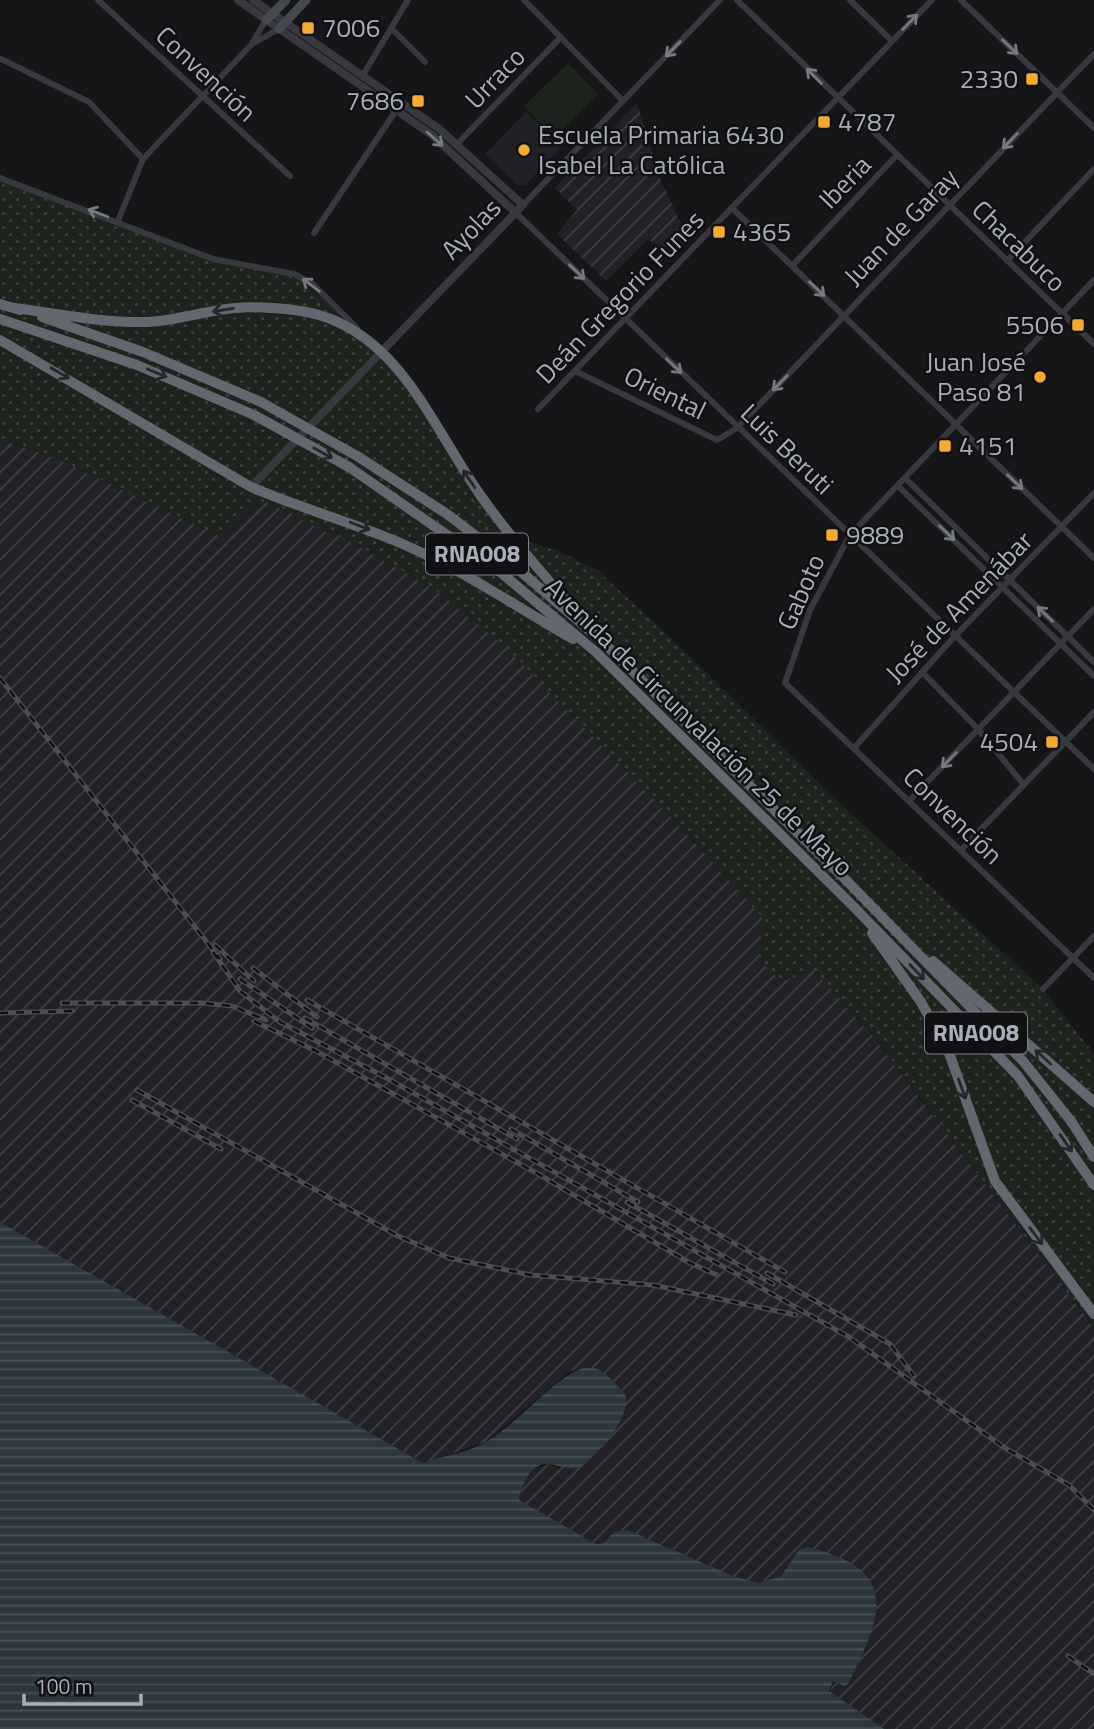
<svg xmlns="http://www.w3.org/2000/svg" width="1094" height="1729" font-family="'Titillium Web',sans-serif">
<defs>
<pattern id="industrial-furrows" width="10" height="10" patternUnits="userSpaceOnUse" patternTransform="scale(1.75)"><rect width="10" height="10" fill="#222226"/><path d="M-1 1l2-2M0 10L10 0M9 11l2-2" fill="none" stroke="#3f4043"/></pattern>
<pattern id="grass-dots" width="8" height="8" patternUnits="userSpaceOnUse" patternTransform="scale(1.75)"><rect width="8" height="8" fill="#1c241d"/><path d="M2 2h.1M6 6h.1" fill="none" stroke="#3a413c" stroke-width="1.8" stroke-linecap="round"/></pattern>
<pattern id="water-rules" width="6" height="5" patternUnits="userSpaceOnUse" patternTransform="scale(1.75)"><rect width="6" height="5" fill="#2c363d"/><path d="M0 2.5h6" fill="none" stroke="#485157"/></pattern>
</defs>
<rect width="100%" height="100%" fill="#161619"/>
<path fill="#222226" d="M 526,112 L 562,147 L 525,185 L 517,185 L 485,154 Z"/>
<path fill="url(#industrial-furrows)" d="M 637,103 L 659,176 L 688,239 L 671,257 L 648,239 L 606,281 L 557,234 L 577,210 L 555,188 Z
M 0,438 L 64,462 L 219,536 L 251,503 L 267,502 L 329,533 L 333,531 L 440,593 L 509,650 L 672,818 L 762,917 L 761,961 L 781,982 L 814,970 L 863,1023 L 1094,1328 L 1094,1729 L 884,1729 L 830,1694 L 833,1681 L 844,1686 L 789,1564 L 781,1576 L 759,1583 L 733,1576 L 628,1530 L 614,1532 L 604,1543 L 596,1544 L 518,1500 L 523,1484 L 534,1469 L 548,1464 L 560,1469 L 615,1383 L 591,1367 L 570,1371 L 486,1442 L 423,1463 L 0,1222 Z"/>
<path fill="url(#grass-dots)" d="M 0,178 L 213,259 L 277,270 L 313,284 L 382,352 L 508,535 L 556,550 L 597,570 L 684,650 L 833,797 L 1043,989 L 1094,1054 L 1094,1328 L 882,1047 L 814,970 L 781,982 L 760,961 L 762,917 L 672,818 L 509,650 L 440,593 L 334,531 L 329,533 L 267,502 L 251,503 L 220,536 L 64,462 L 0,438 Z"/>
<path fill="#1c241d" d="M 568,63 L 598,94 L 555,137 L 524,106 Z"/>
<path fill="url(#water-rules)" d="M 0,1222 L 423,1463 C 444,1455 469,1453 489,1440 C 513,1425 533,1402 556,1384 C 589,1359 598,1362 626,1396 C 629,1421 597,1455 579,1468 C 566,1470 555,1463 544,1464 C 530,1466 520,1488 519,1500 L 596,1544 L 604,1543 L 614,1532 L 628,1530 L 733,1576 L 759,1583 L 781,1576 L 799,1550 L 808,1547 C 901,1570 883,1614 848,1684 L 844,1686 L 833,1681 L 829,1691 L 884,1729 L 0,1729 Z"/>
<g fill="none" stroke-linecap="round" stroke-linejoin="round">
<path stroke="#37393e" stroke-width="6" d="M 98,0 L 290,176
M 524,0 L 623,101
M 737,0 L 1094,344
M 850,0 L 892,41
M 961,0 L 1094,128
M 391,28 L 425,62
M 252,44 L 279,29
M 1,59 L 89,102 L 143,159
M 363,75 L 408,0
M 456,145 L 561,37
M 0,178 L 213,259 L 294,274 L 313,284 L 357,328
M 523,205 L 720,0
M 732,208 L 1094,558
M 516,213 L 1094,769
M 118,221 L 143,159 L 251,45 L 266,20
M 314,233 L 397,109
M 1007,261 L 1094,169
M 792,266 L 897,155
M 1094,280 L 850,535 L 810,610 L 785,683 L 1094,978
M 575,371 L 717,440 L 737,428 L 1094,54
M 538,409 L 932,0
M 905,478 L 1094,662
M 898,486 L 1094,676
M 922,672 L 978,729 L 1024,785
M 854,748 L 954,637 L 1094,493
M 909,801 L 1094,609
M 961,850 L 1094,712
M 1043,989 L 1094,936"/>
<path stroke="#37393e" stroke-width="8" d="M 238,0 L 432,135 L 516,213
M 251,487 L 523,205 L 438,128 L 253,0"/>
<path stroke="#45484e" stroke-width="9" d="M 266,20 L 286,0
M 279,29 L 306,0"/>
<path stroke="#63676f" stroke-width="10" d="M 0,304 L 20,310
M 15,308 C 59,314 103,323 147,322 C 177,321 206,310 236,308 C 254,306 275,308 294,310 C 395,321 430,424 481,496 C 510,537 542,573 575,611
M 42,317 L 143,352 L 261,402
M 0,319 L 137,365 L 254,415
M 0,340 L 251,487 C 302,509 355,523 405,545 C 464,571 517,607 573,639
M 357,456 L 447,514 L 505,558 L 602,641 L 842,876 L 1023,1061 L 1071,1121 L 1094,1157
M 349,467 L 499,571 L 597,653 L 852,905 L 1018,1076 L 1094,1185
M 872,933 L 921,1002 L 949,1053 L 995,1181 L 1094,1314
M 933,961 L 1094,1102"/>
<g stroke="#4a4d53" stroke-width="5">
<path id="rail" d="M 0,678 L 220,959
M 215,945 L 254,981
M 213,952 L 240,991 L 280,1022 L 383,1076 L 849,1337 L 1005,1448 L 1069,1485 L 1094,1510
M 253,968 L 317,1017
M 240,979 L 312,1028
M 307,1000 L 785,1272
M 62,1003 L 203,1003 L 232,1006 L 266,1020
M 0,1013 L 73,1011
M 305,1018 L 517,1139
M 254,1021 L 314,1050 L 538,1174 L 690,1263 L 717,1275
M 137,1090 L 398,1236 L 449,1258 L 531,1275 L 653,1285 L 796,1315
M 132,1100 L 221,1149
M 511,1129 L 638,1202
M 627,1202 L 773,1284
M 767,1273 L 890,1344 L 914,1376
M 1068,1656 L 1094,1674"/>
</g>
<use href="#rail" stroke="#111114" stroke-width="2.5" stroke-dasharray="8" stroke-linecap="butt"/>
<path stroke="#63676f" stroke-width="10" d="M 261,402 L 357,456
M 254,415 L 349,467"/>
</g>
<defs><path id="oneway-shaft" d="M-6 0H5M1.5-3L5.5 0L1.5 3" fill="none" stroke-width="1.6" stroke-linecap="round" stroke-linejoin="round" transform="scale(1.75)"/></defs>
<g stroke="#757982">
<use href="#oneway-shaft" transform="translate(910 22) rotate(-46)"/>
<use href="#oneway-shaft" transform="translate(1010 47) rotate(44)"/>
<use href="#oneway-shaft" transform="translate(673 49) rotate(134)"/>
<use href="#oneway-shaft" transform="translate(814 76) rotate(-135)"/>
<use href="#oneway-shaft" transform="translate(435 139) rotate(41)"/>
<use href="#oneway-shaft" transform="translate(1010 141) rotate(134)"/>
<use href="#oneway-shaft" transform="translate(98 213) rotate(-159)"/>
<use href="#oneway-shaft" transform="translate(577 272) rotate(44)"/>
<use href="#oneway-shaft" transform="translate(311 285) rotate(-143)"/>
<use href="#oneway-shaft" transform="translate(817 289) rotate(44)"/>
<use href="#oneway-shaft" transform="translate(674 366) rotate(44)"/>
<use href="#oneway-shaft" transform="translate(780 383) rotate(134)"/>
<use href="#oneway-shaft" transform="translate(1015 482) rotate(44)"/>
<use href="#oneway-shaft" transform="translate(947 533) rotate(44)"/>
<use href="#oneway-shaft" transform="translate(1045 614) rotate(-136)"/>
<use href="#oneway-shaft" transform="translate(949 760) rotate(134)"/>
</g>
<g stroke="#26262b">
<use href="#oneway-shaft" transform="translate(223 310) rotate(171)"/>
<use href="#oneway-shaft" transform="translate(60 373) rotate(30)"/>
<use href="#oneway-shaft" transform="translate(157 373) rotate(22)"/>
<use href="#oneway-shaft" transform="translate(323 453) rotate(29)"/>
<use href="#oneway-shaft" transform="translate(469 479) rotate(-124)"/>
<use href="#oneway-shaft" transform="translate(360 526) rotate(21)"/>
<use href="#oneway-shaft" transform="translate(917 972) rotate(46)"/>
<use href="#oneway-shaft" transform="translate(1043 1057) rotate(-138)"/>
<use href="#oneway-shaft" transform="translate(962 1089) rotate(70)"/>
<use href="#oneway-shaft" transform="translate(1066 1143) rotate(55)"/>
<use href="#oneway-shaft" transform="translate(1036 1236) rotate(53)"/>
</g>
<g fill="#f5ab31" stroke="#111114" stroke-width="2.5">
<rect x="301" y="21" width="14" height="14" rx="3.5"/>
<rect x="1025" y="72" width="14" height="14" rx="3.5"/>
<rect x="411" y="94" width="14" height="14" rx="3.5"/>
<rect x="817" y="115" width="14" height="14" rx="3.5"/>
<circle cx="524" cy="150" r="7"/>
<rect x="712" y="225" width="14" height="14" rx="3.5"/>
<rect x="1071" y="318" width="14" height="14" rx="3.5"/>
<circle cx="1040" cy="377" r="7"/>
<rect x="938" y="439" width="14" height="14" rx="3.5"/>
<rect x="825" y="528" width="14" height="14" rx="3.5"/>
<rect x="1045" y="735" width="14" height="14" rx="3.5"/>
</g>
<g text-anchor="middle" stroke-width="5" stroke-linejoin="round" paint-order="stroke">
<g fill="#111114" stroke="#7b7f88" stroke-width="2">
<rect x="426" y="533.5" width="102" height="41" rx="5"/>
<rect x="925" y="1012.5" width="102" height="41" rx="5"/>
</g>
<g font-size="24" font-weight="bold" fill="#a8aeb9">
<text x="477" y="562">RNA008</text>
<text x="976" y="1041">RNA008</text>
</g>
<g font-size="26" fill="#a8aeb9" stroke="#111114" text-anchor="start">
<text x="322" y="37">7006</text>
<text x="1018" y="88" text-anchor="end">2330</text>
<text x="404" y="110" text-anchor="end">7686</text>
<text x="838" y="131">4787</text>
<text x="538" y="144">Escuela Primaria 6430<tspan x="538" dy="30">Isabel La Católica</tspan></text>
<text x="733" y="241">4365</text>
<text x="1064" y="334" text-anchor="end">5506</text>
<text x="1026" y="371" text-anchor="end">Juan José<tspan x="1026" dy="30">Paso 81</tspan></text>
<text x="959" y="455">4151</text>
<text x="846" y="544">9889</text>
<text x="1038" y="751" text-anchor="end">4504</text>
</g>
<g font-size="26" fill="#a8aeb9" stroke="#111114">
<text transform="translate(206 74) rotate(43)" y="9">Convención</text>
<text transform="translate(495 78) rotate(-46)" y="9">Urraco</text>
<text transform="translate(845 182) rotate(-46)" y="9">Iberia</text>
<text transform="translate(901 227) rotate(-46)" y="9">Juan de Garay</text>
<text transform="translate(471 229) rotate(-46)" y="9">Ayolas</text>
<text transform="translate(1019 246) rotate(44)" y="9">Chacabuco</text>
<text transform="translate(620 297) rotate(-46)" y="9">Deán Gregorio Funes</text>
<text transform="translate(665 393) rotate(26)" y="9">Oriental</text>
<text transform="translate(787 449) rotate(44)" y="9">Luis Beruti</text>
<text transform="translate(801 592) rotate(-66)" y="9">Gaboto</text>
<text transform="translate(959 607) rotate(-46)" y="9">José de Amenábar</text>
<text transform="translate(699 727) rotate(44)" y="9">Avenida de Circunvalación 25 de Mayo</text>
<text transform="translate(953 816) rotate(44)" y="9">Convención</text>
</g>
</g>
<path d="M24 1694v10h117v-10" fill="none" stroke="#a8aeb9" stroke-width="3.5"/>
<text x="35" y="1694" font-size="21" fill="#a8aeb9" stroke="#111114" stroke-width="5" paint-order="stroke">100 m</text>
</svg>
